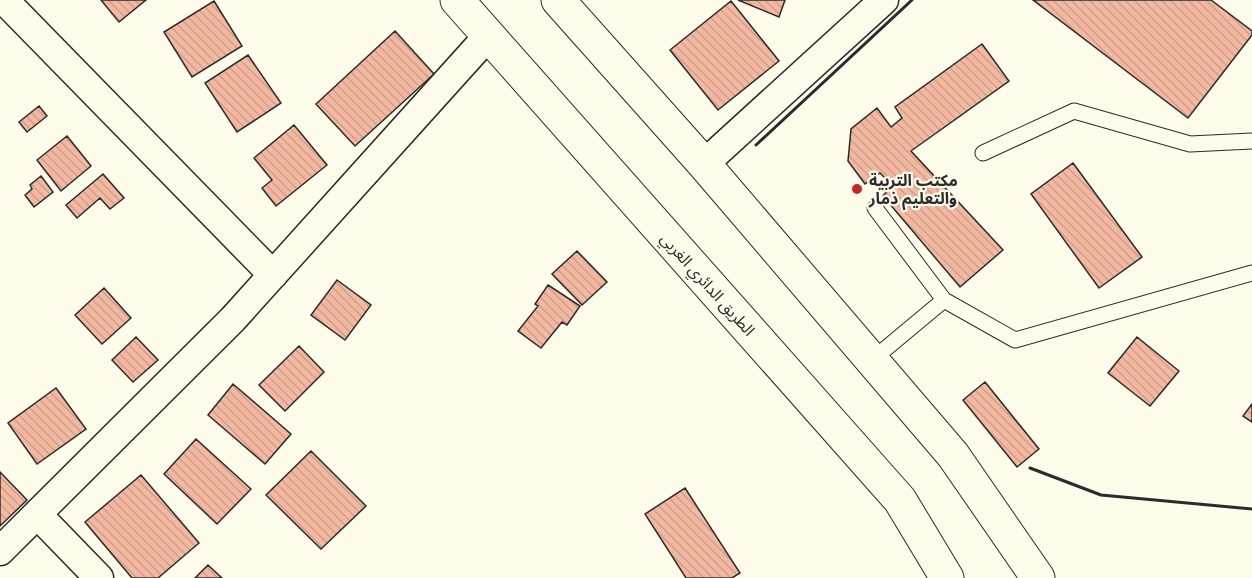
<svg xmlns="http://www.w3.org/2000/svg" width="1252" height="578" font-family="'IBM Plex Sans','Noto Sans Arabic',sans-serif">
<defs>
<pattern id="building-back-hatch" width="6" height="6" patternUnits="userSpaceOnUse" patternTransform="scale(1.5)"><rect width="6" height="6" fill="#f2b8a0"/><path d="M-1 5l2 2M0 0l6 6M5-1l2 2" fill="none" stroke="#d09e8a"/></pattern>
</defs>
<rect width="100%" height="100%" fill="#fdfbea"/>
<path fill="url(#building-back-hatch)" stroke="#2b2b2b" stroke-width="1.5" d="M 101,0 L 146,0 L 119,22 Z
M 738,0 L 785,0 L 779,17 Z
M 1033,0 L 1211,0 L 1252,31 L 1252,35 L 1188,118 Z
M 214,1 L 242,46 L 192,77 L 164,32 Z
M 731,1 L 779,61 L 718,110 L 670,50 Z
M 395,31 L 434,74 L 355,146 L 316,104 Z
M 982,44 L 1009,81 L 911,151 L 1003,250 L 960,287 L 883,196 L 892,185 L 880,173 L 865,184 L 848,161 L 851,129 L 877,108 L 891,127 L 902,118 L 895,107 Z
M 248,55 L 281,103 L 237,132 L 205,83 Z
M 39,106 L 47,116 L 27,132 L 19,122 Z
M 294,125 L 327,165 L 276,206 L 262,188 L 272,180 L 254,158 Z
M 67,136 L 91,166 L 61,191 L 37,160 Z
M 1073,163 L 1142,257 L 1099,288 L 1031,194 Z
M 103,174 L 124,198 L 110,209 L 100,198 L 77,218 L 66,205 Z
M 41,176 L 53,192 L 34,207 L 25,195 L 32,189 L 30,185 Z
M 577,251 L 607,282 L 582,305 L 552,274 Z
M 337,280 L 371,305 L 345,340 L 311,315 Z
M 548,285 L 580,306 L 567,325 L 562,322 L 541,348 L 518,331 L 538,306 L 535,304 Z
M 104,288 L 131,318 L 102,344 L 75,315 Z
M 136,337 L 158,360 L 133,382 L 112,360 Z
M 1137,337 L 1179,371 L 1150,406 L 1108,373 Z
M 299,346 L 324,372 L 285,411 L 259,385 Z
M 985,382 L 1039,449 L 1017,467 L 963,400 Z
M 233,384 L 291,434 L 265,464 L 208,415 Z
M 56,388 L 86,429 L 37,464 L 8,423 Z
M 1252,404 L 1252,422 L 1243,416 Z
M 196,439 L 251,489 L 217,524 L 164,474 Z
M 311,451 L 366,506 L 321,549 L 266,495 Z
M 0,472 L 27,500 L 0,526 Z
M 141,475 L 199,543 L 158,578 L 132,578 L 85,522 Z
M 685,488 L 740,573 L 732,578 L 686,578 L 645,514 Z
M 208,565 L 222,578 L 195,578 Z"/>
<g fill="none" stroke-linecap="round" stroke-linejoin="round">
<g stroke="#2b2b2b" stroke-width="17">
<path id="lane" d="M 983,153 L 1074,111 L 1190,144 L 1252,141
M 875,208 L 944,300
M 872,360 L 944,300 L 1015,340 L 1252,273"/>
</g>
<g stroke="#2b2b2b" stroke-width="31">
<path id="street" d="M 4,0 L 273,275
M 704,164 L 884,0
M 37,514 L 99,578
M 0,551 L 233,319 L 488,36"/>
</g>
<g stroke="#2b2b2b" stroke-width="35">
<path id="primary" d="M 457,0 L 900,500 L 947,578
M 558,0 L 704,164 L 953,455 L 1038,578"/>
</g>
<use href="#lane" stroke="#fdfbea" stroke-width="15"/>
<use href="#street" stroke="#fdfbea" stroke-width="28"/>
<use href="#primary" stroke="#fdfbea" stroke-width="33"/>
<path stroke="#2b2b2b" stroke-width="3" d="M 756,145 L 912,0
M 1030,468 L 1101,495 L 1252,509"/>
</g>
<circle fill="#c62828" stroke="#fdfbea" stroke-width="2" cx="857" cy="189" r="6"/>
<g text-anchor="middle" stroke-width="4.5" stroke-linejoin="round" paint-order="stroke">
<g font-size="16" font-weight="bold" fill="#2b2b2b" stroke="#fdfbea" text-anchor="start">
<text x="869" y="186">مكتب التربية<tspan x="869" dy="18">والتعليم ذمار</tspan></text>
</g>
<g font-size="16" fill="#2b2b2b" stroke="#fdfbea">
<text transform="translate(708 284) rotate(48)" y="6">الطريق الدائري الغربي</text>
</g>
</g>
</svg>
